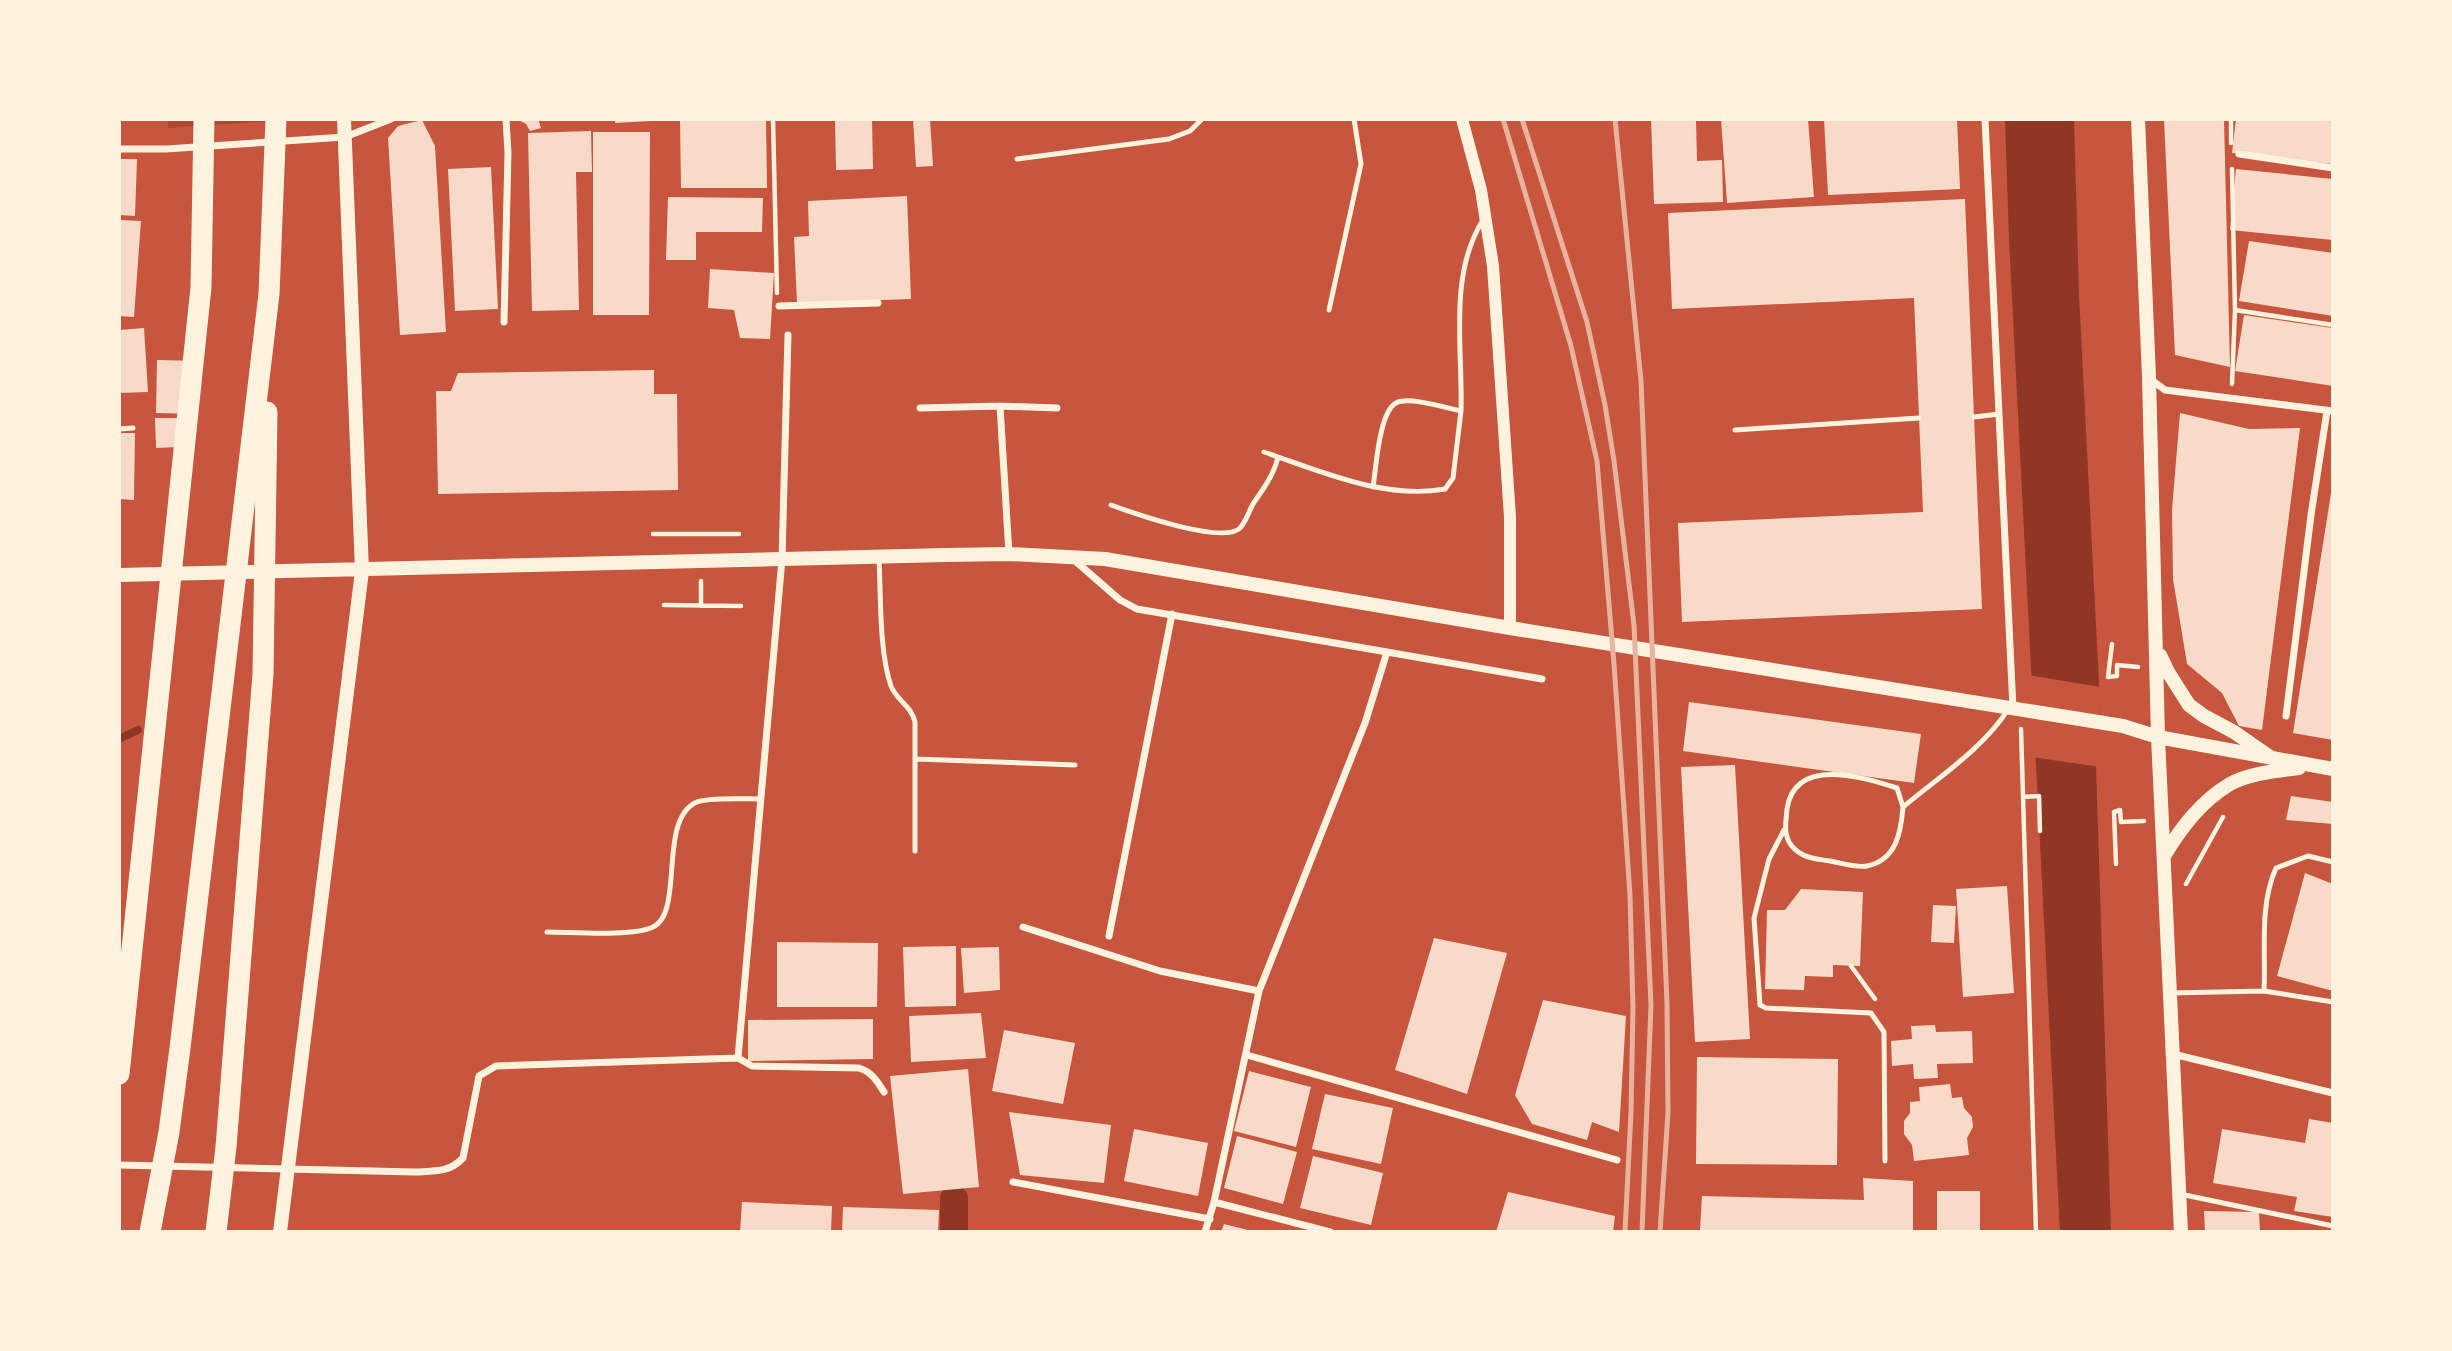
<svg xmlns="http://www.w3.org/2000/svg" width="2452" height="1351" font-family="'Work Sans',sans-serif">
<rect width="100%" height="100%" fill="#c8553d"/>
<path fill="#ae4732" d="M 168,119 L 300,119 L 168,128 Z"/>
<path fill="#8f3625" d="M 2005,119 L 2074,119 L 2079,295 L 2101,722 L 2096,766 L 2111,1232 L 2060,1232 L 2009,239 Z"/>
<path fill="#c8553d" d="M 2028,675 L 2101,687 L 2100,767 L 2032,757 Z"/>
<g fill="none" stroke-linecap="round" stroke-linejoin="round">
<path stroke="#8f3625" stroke-width="8" d="M 119,739 L 138,730"/>
<path stroke="#8f3625" stroke-width="28" d="M 954,1199 L 954,1232"/>
</g>
<path fill="#f7dbc8" d="M 517,119 L 538,119 L 541,128 L 530,131 L 526,124 Z
M 615,119 L 651,119 L 651,121 L 615,123 Z
M 680,119 L 766,119 L 767,188 L 681,188 Z
M 872,119 L 873,169 L 836,170 L 835,120 Z
M 913,119 L 930,119 L 933,166 L 916,167 Z
M 1651,119 L 1696,119 L 1697,161 L 1722,160 L 1723,202 L 1654,204 Z
M 1721,119 L 1808,119 L 1814,197 L 1727,203 Z
M 1824,119 L 1957,119 L 1960,189 L 1828,195 Z
M 2164,119 L 2224,119 L 2230,367 L 2175,355 Z
M 2236,119 L 2333,119 L 2333,164 L 2232,153 Z
M 422,120 L 435,146 L 446,332 L 400,335 L 388,138 L 398,126 Z
M 591,131 L 592,172 L 576,172 L 579,310 L 532,311 L 528,133 Z
M 593,132 L 650,132 L 649,315 L 593,315 Z
M 119,159 L 137,159 L 135,216 L 119,215 Z
M 491,167 L 498,309 L 455,311 L 448,169 Z
M 2236,169 L 2333,179 L 2333,240 L 2230,230 Z
M 907,196 L 911,299 L 797,303 L 794,237 L 809,236 L 808,201 Z
M 668,197 L 763,198 L 762,232 L 696,232 L 696,260 L 666,260 Z
M 1965,199 L 1982,609 L 1682,622 L 1678,523 L 1923,512 L 1914,298 L 1672,309 L 1668,213 Z
M 119,220 L 141,221 L 134,317 L 119,316 Z
M 2249,241 L 2333,253 L 2333,316 L 2239,301 Z
M 710,269 L 774,273 L 770,339 L 740,338 L 734,310 L 708,308 Z
M 2244,315 L 2333,328 L 2333,386 L 2235,371 Z
M 144,328 L 148,392 L 119,393 L 119,330 Z
M 157,360 L 199,361 L 198,414 L 156,413 Z
M 654,370 L 654,394 L 677,394 L 678,490 L 438,494 L 436,391 L 451,391 L 458,373 Z
M 2180,413 L 2249,429 L 2300,428 L 2262,730 L 2239,726 L 2222,693 L 2187,664 L 2173,579 L 2172,510 Z
M 155,418 L 177,418 L 178,447 L 156,448 Z
M 119,433 L 135,433 L 134,500 L 119,499 Z
M 2332,487 L 2333,487 L 2333,740 L 2293,733 Z
M 1689,702 L 1921,734 L 1914,783 L 1683,751 Z
M 1735,765 L 1750,1039 L 1695,1042 L 1681,767 Z
M 2291,796 L 2333,802 L 2333,824 L 2286,820 Z
M 2305,873 L 2333,884 L 2333,991 L 2277,976 Z
M 2007,886 L 2014,993 L 1963,997 L 1956,889 Z
M 1801,889 L 1863,892 L 1860,966 L 1833,965 L 1833,977 L 1805,976 L 1804,990 L 1765,989 L 1767,910 L 1785,910 Z
M 1933,905 L 1956,906 L 1954,943 L 1931,942 Z
M 1434,938 L 1507,953 L 1467,1094 L 1395,1070 Z
M 777,942 L 878,943 L 877,1007 L 777,1007 Z
M 956,946 L 956,1006 L 905,1007 L 903,947 Z
M 999,947 L 1000,990 L 964,993 L 961,948 Z
M 1543,1000 L 1626,1016 L 1619,1132 L 1592,1122 L 1587,1140 L 1532,1124 L 1515,1095 Z
M 981,1013 L 986,1058 L 911,1062 L 909,1016 Z
M 873,1019 L 873,1059 L 748,1061 L 748,1020 Z
M 1935,1025 L 1936,1032 L 1972,1031 L 1973,1063 L 1937,1064 L 1938,1078 L 1914,1079 L 1913,1064 L 1892,1066 L 1891,1041 L 1912,1039 L 1911,1026 Z
M 1004,1030 L 1075,1043 L 1063,1104 L 992,1091 Z
M 1697,1057 L 1838,1059 L 1837,1165 L 1696,1164 Z
M 968,1069 L 979,1187 L 903,1194 L 890,1076 Z
M 1249,1071 L 1311,1087 L 1296,1147 L 1234,1131 Z
M 1950,1084 L 1952,1098 L 1962,1097 L 1964,1108 L 1972,1117 L 1973,1127 L 1967,1138 L 1969,1155 L 1914,1161 L 1912,1145 L 1904,1134 L 1904,1121 L 1910,1113 L 1910,1102 L 1920,1101 L 1919,1087 Z
M 1325,1094 L 1393,1108 L 1381,1164 L 1312,1149 Z
M 1009,1112 L 1111,1125 L 1104,1183 L 1020,1175 Z
M 2309,1119 L 2333,1123 L 2333,1217 L 2294,1211 L 2297,1197 L 2213,1183 L 2222,1129 L 2305,1143 Z
M 1134,1129 L 1208,1143 L 1198,1196 L 1124,1181 Z
M 1237,1136 L 1297,1152 L 1283,1204 L 1224,1188 Z
M 1313,1156 L 1383,1173 L 1371,1225 L 1300,1208 Z
M 1863,1178 L 1913,1181 L 1913,1231 L 1700,1230 L 1702,1196 L 1864,1200 Z
M 1937,1191 L 1980,1191 L 1980,1232 L 1937,1232 Z
M 1508,1192 L 1615,1216 L 1613,1232 L 1496,1232 Z
M 742,1202 L 832,1206 L 831,1232 L 740,1232 Z
M 843,1207 L 939,1210 L 938,1232 L 842,1232 Z
M 2204,1211 L 2259,1212 L 2260,1232 L 2205,1232 Z
M 1224,1224 L 1252,1231 L 1252,1232 L 1221,1232 Z"/>
<g fill="none" stroke-linecap="round" stroke-linejoin="round">
<path stroke="#fff3e0" stroke-width="4.5" d="M 773,119 L 777,293
M 2231,119 L 2231,143
M 2232,169 L 2235,310 L 2232,384
M 2235,310 L 2333,325
M 653,534 L 739,534
M 701,581 L 701,606
M 664,605 L 741,606
M 2112,644 L 2108,677 L 2117,676 L 2117,665 L 2138,667
M 2021,729 L 2036,1232
M 2023,797 L 2039,796 L 2040,831
M 2116,864 L 2114,812 L 2120,810 L 2121,822 L 2144,821
M 2186,884 L 2223,817
M 1851,966 L 1875,999"/>
<path stroke="#fff3e0" stroke-width="5" d="M 1017,159 L 1169,139 L 1190,131 L 1202,119
M 1329,310 L 1361,164 L 1354,119
M 1974,417 L 1999,414
M 119,429 L 133,428
M 1735,430 L 1919,418
M 1264,452 C 1320,471 1385,500 1445,489 L 1453,478 L 1461,411
M 1373,487 C 1376,469 1379,412 1396,403 C 1409,396 1446,408 1461,411 C 1463,349 1448,275 1483,220
M 1111,505 C 1133,513 1223,545 1240,528 C 1246,522 1249,511 1253,504 C 1263,489 1274,475 1278,457
M 879,559 C 881,596 879,651 891,686 C 896,700 911,705 915,722 L 915,851
M 916,759 L 1075,765
M 1903,807 L 1897,788 C 1862,777 1795,756 1787,809 C 1786,822 1783,834 1791,845 C 1801,858 1815,859 1830,861 C 1841,863 1857,868 1867,866 C 1897,860 1901,831 1903,807 C 1939,777 1984,748 2009,708
M 1784,830 L 1769,859 L 1754,918 L 1760,1005 L 1766,1008 L 1871,1013 L 1884,1032 L 1885,1161
M 547,932 C 573,932 631,937 653,927 C 685,912 657,819 697,802 C 708,797 747,799 761,799
M 2264,991 C 2266,951 2259,906 2276,868 L 2308,856 L 2333,862
M 2170,993 L 2264,991 L 2333,1002
M 2180,1194 L 2333,1226"/>
<path stroke="#fff3e0" stroke-width="7" d="M 1985,119 L 2013,709
M 119,149 L 166,149 L 345,137 L 391,119
M 2239,154 L 2333,168
M 779,306 L 878,303
M 504,322 L 508,153 L 506,119
M 2149,378 L 2165,390 L 2333,411
M 1000,406 L 1009,554
M 920,408 L 1000,406 L 1057,408
M 1073,559 L 1120,600 L 1137,609 L 1387,652 L 1365,723 L 1259,991 L 1214,1202 L 1205,1232
M 1387,652 L 1542,679
M 2286,716 L 2311,515 L 2327,411
M 1023,927 L 1160,971 L 1259,991
M 1109,936 L 1172,614
M 2173,1054 L 2333,1093
M 1247,1055 L 1617,1160
M 738,1058 L 782,559 L 788,335
M 119,1165 L 415,1172 C 434,1171 449,1173 463,1158 L 479,1076 L 496,1066 L 738,1058 L 752,1066 L 859,1068 C 872,1072 877,1081 884,1092
M 1013,1182 L 1210,1219
M 1214,1202 L 1330,1232"/>
<path stroke="#fff3e0" stroke-width="12" d="M 1462,119 L 1481,190 L 1493,266 L 1510,517 L 1510,628"/>
<path stroke="#fff3e0" stroke-width="14" d="M 2138,119 L 2149,377 L 2158,737 L 2181,1232
M 119,575 L 945,555 L 1009,554 L 1105,559 L 1510,628 L 2123,726 L 2158,737 L 2333,769
M 2160,655 L 2168,672 L 2189,705 L 2204,716 L 2234,732 L 2270,757
M 2164,856 C 2181,828 2201,801 2230,784 C 2249,773 2277,771 2299,768
M 280,1232 L 362,571 L 344,119"/>
<path stroke="#fff3e0" stroke-width="21" d="M 119,1074 L 201,287 L 204,119
M 150,1232 L 169,1132 L 180,1048 L 269,294 L 276,119
M 216,1232 L 226,1147 L 263,674 L 267,412"/>
<path stroke="#e9b49f" stroke-width="5" d="M 1503,119 L 1571,346 L 1597,461 L 1614,664 L 1630,895 L 1633,1008 L 1631,1112 L 1625,1232
M 1522,119 L 1587,322 L 1605,405 L 1614,461 L 1634,625 L 1651,1005 L 1642,1232
M 1615,119 L 1641,381 L 1667,1003 L 1668,1113 L 1660,1232"/>
</g>
<rect width="2452" height="1351" fill="none" stroke="#fff3e0" stroke-width="242"/>
</svg>
